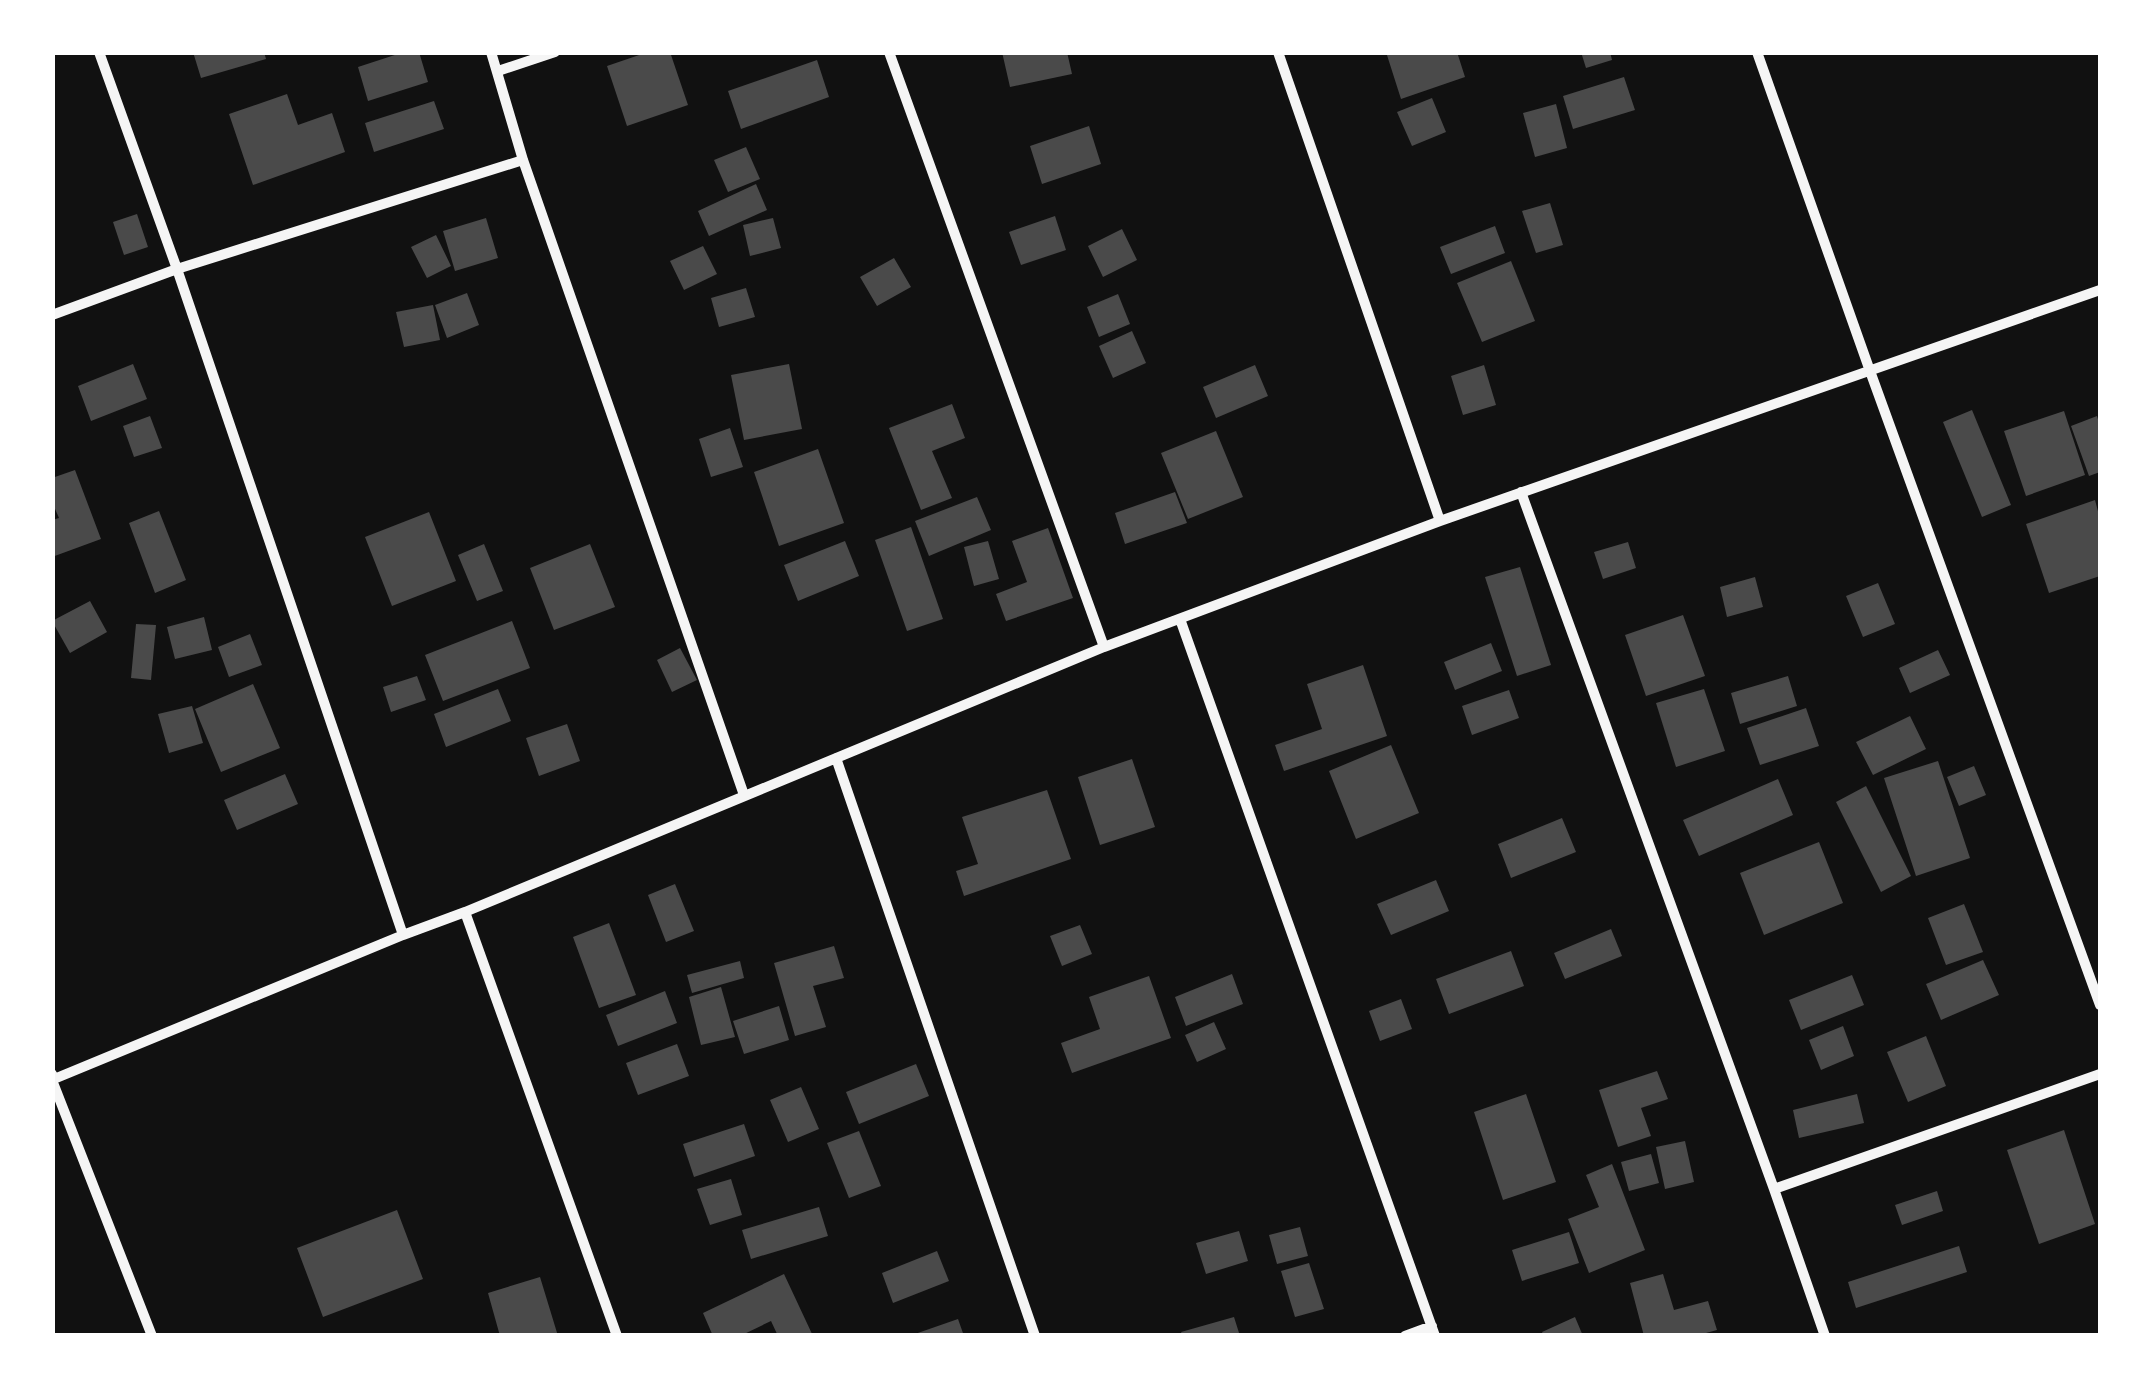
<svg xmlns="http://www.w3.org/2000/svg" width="2153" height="1388" font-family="'IBM Plex Sans',sans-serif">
<rect width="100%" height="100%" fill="#111"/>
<path fill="#4a4a4a" d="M 193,52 L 264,52 L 266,59 L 201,78 Z
M 404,52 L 419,52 L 428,82 L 368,101 L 358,67 Z
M 648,52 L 670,52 L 688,105 L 627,126 L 607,66 Z
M 1002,52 L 1067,52 L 1072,74 L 1010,87 Z
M 1386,52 L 1457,52 L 1465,77 L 1401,99 Z
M 1581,52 L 1610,52 L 1612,60 L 1586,68 Z
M 817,60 L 829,97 L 741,129 L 728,91 Z
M 1624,77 L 1635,110 L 1573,129 L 1563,96 Z
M 287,94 L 298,125 L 332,113 L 345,152 L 253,185 L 229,114 Z
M 1432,98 L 1446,132 L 1412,146 L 1397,112 Z
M 434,101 L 444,129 L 374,152 L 365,123 Z
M 1556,104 L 1567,148 L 1535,157 L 1523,113 Z
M 1089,126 L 1101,164 L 1042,184 L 1030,146 Z
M 746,147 L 760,179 L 728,192 L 714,160 Z
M 756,184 L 767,210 L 709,236 L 698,211 Z
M 1550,203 L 1563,245 L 1536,253 L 1522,211 Z
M 137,214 L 148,247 L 124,255 L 113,222 Z
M 1055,216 L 1066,250 L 1021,265 L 1009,232 Z
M 486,218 L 498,258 L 455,271 L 443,231 Z
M 773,218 L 781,248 L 750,256 L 743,225 Z
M 1495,226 L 1505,253 L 1451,274 L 1440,247 Z
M 1122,229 L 1137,260 L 1103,277 L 1088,246 Z
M 436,235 L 451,266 L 427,278 L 411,247 Z
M 703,246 L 717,274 L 684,290 L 670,261 Z
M 894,258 L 911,287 L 877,306 L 860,277 Z
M 1511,261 L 1535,321 L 1482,342 L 1457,283 Z
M 746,288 L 755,317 L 719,327 L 711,298 Z
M 467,293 L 479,325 L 447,338 L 435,305 Z
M 1118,294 L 1130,324 L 1099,337 L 1087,307 Z
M 433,305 L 440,340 L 404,347 L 396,312 Z
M 1132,331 L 1146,363 L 1113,378 L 1099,346 Z
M 133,364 L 147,399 L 91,421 L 78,386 Z
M 789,364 L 802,429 L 744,440 L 731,375 Z
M 1255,365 L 1268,396 L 1216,418 L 1203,387 Z
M 1484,365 L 1496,405 L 1463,415 L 1451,376 Z
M 952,404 L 965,438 L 932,451 L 952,498 L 921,510 L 889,428 Z
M 1972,410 L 2011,505 L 1982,517 L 1943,422 Z
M 2064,411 L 2085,475 L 2026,496 L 2004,431 Z
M 150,416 L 162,448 L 134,457 L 123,426 Z
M 2097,416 L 2100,426 L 2100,472 L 2089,476 L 2071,426 Z
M 730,428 L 743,467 L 711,477 L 699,439 Z
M 1216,431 L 1243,497 L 1188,519 L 1161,453 Z
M 818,449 L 844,523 L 779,546 L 754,472 Z
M 75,470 L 101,539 L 52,557 L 52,520 L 59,518 L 52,502 L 52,478 Z
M 1175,492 L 1187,523 L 1125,544 L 1115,513 Z
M 977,497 L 991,530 L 929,556 L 915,521 Z
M 2095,500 L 2100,519 L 2100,576 L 2049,593 L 2026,524 Z
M 159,511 L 186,580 L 155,593 L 129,523 Z
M 429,512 L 456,581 L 392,606 L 365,537 Z
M 911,527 L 943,619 L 907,631 L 875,540 Z
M 1048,528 L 1073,598 L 1006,621 L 996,594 L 1027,582 L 1012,541 Z
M 845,541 L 859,576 L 798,601 L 784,565 Z
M 988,541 L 999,579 L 974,586 L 964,547 Z
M 1628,542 L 1636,568 L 1603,579 L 1594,552 Z
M 484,544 L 503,591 L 477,601 L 458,555 Z
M 590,544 L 615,607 L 554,630 L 530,568 Z
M 1520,567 L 1551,665 L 1517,676 L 1485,577 Z
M 1755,577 L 1763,607 L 1727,617 L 1720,587 Z
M 1878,583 L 1895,624 L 1863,637 L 1846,596 Z
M 90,601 L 107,632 L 70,653 L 52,621 Z
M 1683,615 L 1705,676 L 1646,696 L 1625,635 Z
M 204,617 L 212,650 L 175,659 L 167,627 Z
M 512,621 L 530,668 L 443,701 L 425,655 Z
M 136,624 L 156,625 L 151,680 L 131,678 Z
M 250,634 L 262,665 L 229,677 L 218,647 Z
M 1491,643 L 1502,671 L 1455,690 L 1444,662 Z
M 680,648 L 697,680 L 672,692 L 657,660 Z
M 1938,650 L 1950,675 L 1910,693 L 1899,668 Z
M 1363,665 L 1387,736 L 1284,771 L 1275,745 L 1322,729 L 1307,684 Z
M 417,676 L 426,700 L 391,712 L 383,687 Z
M 1788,676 L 1797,706 L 1740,724 L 1731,693 Z
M 253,684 L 280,748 L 221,772 L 195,709 Z
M 498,689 L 511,721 L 446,747 L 434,714 Z
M 1704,689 L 1725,751 L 1676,767 L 1656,703 Z
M 1509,690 L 1519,718 L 1472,735 L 1462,706 Z
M 192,706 L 203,743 L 169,753 L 158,714 Z
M 1806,708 L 1819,746 L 1760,765 L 1747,728 Z
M 1910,716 L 1926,749 L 1873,775 L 1856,742 Z
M 567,724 L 580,761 L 539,776 L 526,738 Z
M 1391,745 L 1419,813 L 1356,839 L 1329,771 Z
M 1132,759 L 1155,827 L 1100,845 L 1078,777 Z
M 1938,761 L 1970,858 L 1916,876 L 1884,778 Z
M 1974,766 L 1986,795 L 1959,806 L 1947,777 Z
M 285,774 L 298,804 L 237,830 L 224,800 Z
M 1778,779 L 1793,815 L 1699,856 L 1683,820 Z
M 1866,786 L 1911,876 L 1881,892 L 1836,802 Z
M 1047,790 L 1071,859 L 964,896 L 956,871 L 978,864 L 962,817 Z
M 1562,818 L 1576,852 L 1511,878 L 1498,844 Z
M 1819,842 L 1843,903 L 1764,935 L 1740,873 Z
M 1436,880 L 1449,911 L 1391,935 L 1377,904 Z
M 675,884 L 694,931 L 666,942 L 648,895 Z
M 1964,904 L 1983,952 L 1946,965 L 1928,918 Z
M 609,923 L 636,995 L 599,1008 L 573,937 Z
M 1080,925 L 1092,954 L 1062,966 L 1050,936 Z
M 1611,929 L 1622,956 L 1565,979 L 1554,953 Z
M 834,946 L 844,978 L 813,986 L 826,1027 L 795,1036 L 774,963 Z
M 1511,951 L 1524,986 L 1449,1014 L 1436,979 Z
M 1983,960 L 1999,995 L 1941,1020 L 1926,984 Z
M 740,961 L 744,978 L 692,993 L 687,975 Z
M 1232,974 L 1243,1004 L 1186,1026 L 1175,997 Z
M 1852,975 L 1864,1005 L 1801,1030 L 1789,1000 Z
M 1149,976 L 1171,1038 L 1072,1073 L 1061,1043 L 1100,1029 L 1089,997 Z
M 721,987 L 735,1037 L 701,1045 L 689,997 Z
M 665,991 L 677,1023 L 618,1046 L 606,1015 Z
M 1401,999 L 1412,1029 L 1380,1041 L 1369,1011 Z
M 779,1006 L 789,1040 L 744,1054 L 733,1021 Z
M 1214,1022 L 1226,1049 L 1197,1062 L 1185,1035 Z
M 1843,1026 L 1854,1056 L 1821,1070 L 1809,1040 Z
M 1926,1036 L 1946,1086 L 1908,1102 L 1887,1052 Z
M 677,1044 L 689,1076 L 638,1095 L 626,1063 Z
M 916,1064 L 929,1096 L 859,1124 L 846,1092 Z
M 1657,1071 L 1668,1099 L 1641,1108 L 1651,1136 L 1618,1147 L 1599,1090 Z
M 801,1087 L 819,1129 L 788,1142 L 770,1100 Z
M 1526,1094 L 1556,1182 L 1503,1200 L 1474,1112 Z
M 1857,1094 L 1864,1123 L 1799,1138 L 1793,1110 Z
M 744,1124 L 755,1156 L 694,1177 L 683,1144 Z
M 2064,1130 L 2095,1224 L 2039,1244 L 2007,1150 Z
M 859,1131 L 881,1186 L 849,1198 L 827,1143 Z
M 1685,1141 L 1694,1182 L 1665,1189 L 1656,1147 Z
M 1651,1154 L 1659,1183 L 1629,1191 L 1621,1162 Z
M 1612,1164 L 1645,1250 L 1589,1273 L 1568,1219 L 1599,1207 L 1586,1175 Z
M 731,1179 L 742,1215 L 710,1225 L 697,1189 Z
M 1937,1191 L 1943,1211 L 1902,1225 L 1895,1205 Z
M 819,1207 L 828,1236 L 751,1259 L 742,1230 Z
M 397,1210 L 423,1279 L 323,1317 L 297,1248 Z
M 1300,1227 L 1308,1256 L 1277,1264 L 1269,1235 Z
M 1239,1231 L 1248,1261 L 1206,1274 L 1196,1243 Z
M 1569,1232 L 1579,1263 L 1522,1281 L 1512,1250 Z
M 1959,1246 L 1967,1272 L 1856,1308 L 1848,1282 Z
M 937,1251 L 949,1281 L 893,1303 L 882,1273 Z
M 1309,1263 L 1324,1309 L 1295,1317 L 1281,1271 Z
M 784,1274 L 813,1336 L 778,1336 L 771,1321 L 740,1336 L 713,1336 L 703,1313 Z
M 1663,1274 L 1674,1310 L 1708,1301 L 1717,1330 L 1695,1336 L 1644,1336 L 1630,1283 Z
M 540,1277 L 558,1336 L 500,1336 L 488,1293 Z
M 1234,1317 L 1240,1336 L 1183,1336 L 1181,1332 Z
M 1575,1317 L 1583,1336 L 1544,1336 L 1542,1332 Z
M 958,1319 L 964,1336 L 912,1336 L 912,1335 Z"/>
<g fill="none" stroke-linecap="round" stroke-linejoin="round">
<path stroke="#f5f5f5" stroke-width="10" d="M 99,52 L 177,269 L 403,935
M 491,52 L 523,160 L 744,795
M 889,52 L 1104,647
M 1278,52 L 1440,521
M 1757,52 L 1870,371 L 2100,1005
M 498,71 L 555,52
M 52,315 L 177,269 L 523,160
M 1521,492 L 1774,1189 L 1825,1336
M 1180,619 L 1435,1336
M 836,758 L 1035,1336
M 465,912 L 617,1336
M 52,1074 L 54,1079 L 403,935 L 465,912 L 1104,647 L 1440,521 L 2100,290
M 52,1080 L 152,1336
M 1774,1189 L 2100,1074
M 1405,1336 L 1432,1326"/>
</g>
<rect width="2153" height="1388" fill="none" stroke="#ffffff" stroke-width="110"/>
</svg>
